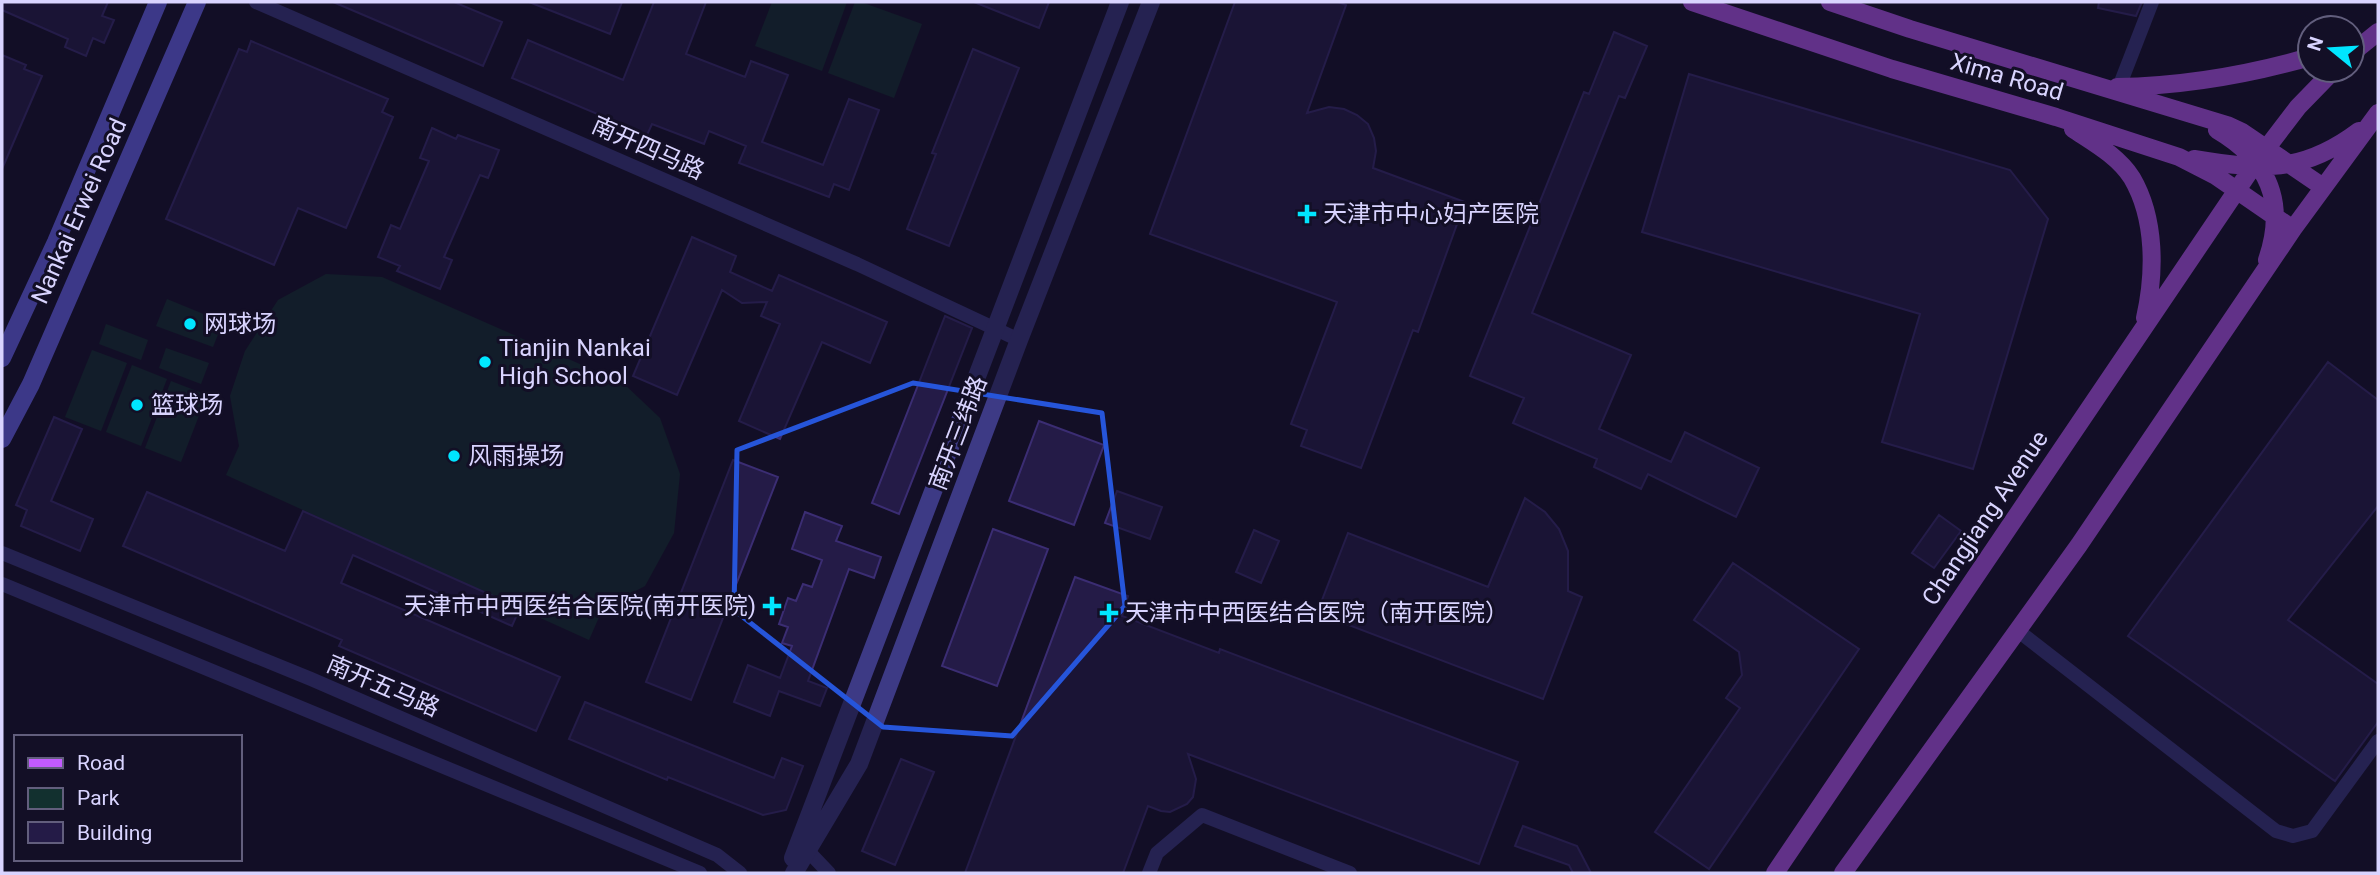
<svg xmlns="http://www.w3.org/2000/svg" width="2380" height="875" font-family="Roboto,'Noto Sans SC',sans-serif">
<rect width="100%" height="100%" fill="#130f26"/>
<path fill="#12302f" d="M 772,2 L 847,2 L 822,71 L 755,46 Z
M 855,2 L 861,2 L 922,24 L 894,98 L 828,73 Z
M 326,274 L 382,277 L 623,383 L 660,418 L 680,474 L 674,533 L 645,586 L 603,608 L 589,640 L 226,475 L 239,446 L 230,396 L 245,351 L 278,300 Z
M 167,299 L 223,322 L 213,347 L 156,326 Z
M 106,324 L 148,340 L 141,360 L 99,344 Z
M 166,348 L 209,363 L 201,384 L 159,368 Z
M 92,350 L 127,363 L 101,431 L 65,417 Z
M 132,365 L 167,379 L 141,446 L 106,432 Z
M 171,381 L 207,395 L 181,462 L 145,448 Z"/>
<path fill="#241b47" stroke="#3b2d73" stroke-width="2" d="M 2,2 L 108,2 L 102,16 L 114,20 L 104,43 L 93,38 L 86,56 L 65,47 L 68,39 L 2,10 Z
M 333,2 L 454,2 L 502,22 L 483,66 Z
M 529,2 L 622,2 L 610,34 Z
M 654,2 L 706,2 L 686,54 L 745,77 L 751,61 L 788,75 L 762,142 L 823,165 L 849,99 L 879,110 L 849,190 L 834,184 L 829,197 L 739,163 L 746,146 L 709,131 L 704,144 L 652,124 L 647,135 L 512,78 L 528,40 L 623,80 Z
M 974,2 L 1049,2 L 1039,28 Z
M 1235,2 L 1338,2 L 1346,5 L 1307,113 L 1329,107 L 1344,109 L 1357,115 L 1368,124 L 1374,138 L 1376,151 L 1373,168 L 1465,202 L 1418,332 L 1413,330 L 1361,468 L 1301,446 L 1307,430 L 1291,424 L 1337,302 L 1150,234 Z
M 2099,2 L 2142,2 L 2136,16 L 2098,8 Z
M 1614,32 L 1647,46 L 1625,98 L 1619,96 L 1532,313 L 1631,355 L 1599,429 L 1671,462 L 1685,432 L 1759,468 L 1736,517 L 1648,474 L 1641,489 L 1594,467 L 1597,459 L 1513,423 L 1524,398 L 1470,376 L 1584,92 L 1589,94 Z
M 251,41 L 388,99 L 382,112 L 393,117 L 346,228 L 298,208 L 274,265 L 166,219 L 239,49 L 247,52 Z
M 973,49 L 1019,68 L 949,246 L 907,229 L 936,154 L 932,153 Z
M 2,55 L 26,65 L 24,69 L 42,76 L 2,169 Z
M 1689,74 L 2010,170 L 2048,219 L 1973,469 L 1882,442 L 1920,314 L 1642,232 Z
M 432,128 L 456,139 L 458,135 L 499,150 L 488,178 L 480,175 L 444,257 L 452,260 L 440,289 L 397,271 L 400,266 L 378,257 L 391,225 L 400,229 L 429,161 L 420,158 Z
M 692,237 L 736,256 L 730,272 L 772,291 L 779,275 L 887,322 L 870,363 L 822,342 L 780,439 L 739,421 L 780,324 L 761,316 L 767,302 L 742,303 L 722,290 L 677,395 L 633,376 Z
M 945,316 L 972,328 L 899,514 L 872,503 Z
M 2328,362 L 2378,400 L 2378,506 L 2288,620 L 2378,684 L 2378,722 L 2335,781 L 2128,636 Z
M 54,417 L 82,429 L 51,501 L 93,519 L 80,551 L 21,526 L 27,510 L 16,505 Z
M 1039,421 L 1104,445 L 1074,525 L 1009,501 Z
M 733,460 L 778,477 L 691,700 L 646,682 Z
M 1117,491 L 1162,507 L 1150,539 L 1105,523 Z
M 147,492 L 285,551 L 303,511 L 520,608 L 512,626 L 353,555 L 341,583 L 560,677 L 536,731 L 339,646 L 342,640 L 123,546 Z
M 1525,498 L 1545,512 L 1559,529 L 1568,551 L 1568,591 L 1582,597 L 1543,699 L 1317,613 L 1348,533 L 1488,587 Z
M 805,512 L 842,526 L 836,541 L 881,557 L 874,578 L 849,569 L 808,681 L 827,688 L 820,706 L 779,691 L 770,716 L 734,702 L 748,665 L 780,678 L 792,646 L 782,643 L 788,627 L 779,624 L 788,598 L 796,601 L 803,584 L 812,587 L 822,560 L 792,549 Z
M 1939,515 L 1961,531 L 1934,568 L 1912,553 Z
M 993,529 L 1048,549 L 997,686 L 942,666 Z
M 1254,530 L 1279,541 L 1261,583 L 1236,572 Z
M 1733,563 L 1859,649 L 1709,869 L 1655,832 L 1740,708 L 1726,698 L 1742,675 L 1739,652 L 1694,620 Z
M 1075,577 L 1128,596 L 1122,616 L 1219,653 L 1220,649 L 1518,762 L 1479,864 L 1188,754 L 1196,779 L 1193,797 L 1187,804 L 1170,812 L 1161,811 L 1148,806 L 1123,873 L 965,873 Z
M 585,702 L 774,778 L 782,758 L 803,766 L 786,810 L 763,815 L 668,777 L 667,780 L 569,739 Z
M 901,759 L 934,772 L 895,865 L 862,851 Z
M 1523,826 L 1577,846 L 1591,873 L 1573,873 L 1569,865 L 1515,846 Z"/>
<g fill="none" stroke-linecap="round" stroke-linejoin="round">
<path stroke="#3d3a85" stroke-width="14" d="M 256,2 L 857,264 L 1019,340
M 2119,87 L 2152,2
M 2,553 L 311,679 L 717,855 L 740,873
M 2,584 L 700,873
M 2017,630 L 2276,831 L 2293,836 L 2312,831 L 2378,741
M 808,851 L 829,873
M 1149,873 L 1157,853 L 1202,815 L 1350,873"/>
<path stroke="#3d3a85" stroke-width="18" d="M 793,858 L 1120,2
M 794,873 L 859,764 L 1019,340 L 1151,2"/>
<path stroke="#6f6bff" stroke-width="18" d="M 2,358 L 56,242 L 158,2
M 2,439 L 31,384 L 197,2"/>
<path stroke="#c25bff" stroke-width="18" d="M 1692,2 L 1892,69 L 2056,117 L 2179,157 L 2216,176 L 2293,229
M 1830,2 L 1910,29 L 2227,125 L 2242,132 L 2323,187
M 2352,53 L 2378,32
M 2117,87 C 2183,86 2247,75 2310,57
M 2073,129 C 2094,143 2118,156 2132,178 C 2156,219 2155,274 2145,318
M 2217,130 C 2268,160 2287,202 2267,260
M 2194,159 C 2261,170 2302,174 2359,131
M 1775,873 L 2256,162 L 2298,107 L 2334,70
M 1843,873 L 2079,545 L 2293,229 L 2378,113"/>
</g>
<path d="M0 0H2380V875H0ZM 913,383 L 1102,413 L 1125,606 L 1012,736 L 883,727 L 734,610 L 737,450 Z" fill="#130f26" fill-opacity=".55" fill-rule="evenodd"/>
<path fill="none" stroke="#2655da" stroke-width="5" stroke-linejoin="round" d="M 913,383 L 1102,413 L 1125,606 L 1012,736 L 883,727 L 734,610 L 737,450 Z"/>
<g fill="#00e5ff" stroke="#130f26" stroke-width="2.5">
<path d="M1303.5 203.5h7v7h7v7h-7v7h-7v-7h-7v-7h7z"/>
<circle cx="190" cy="324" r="7"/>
<circle cx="485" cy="362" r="7"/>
<circle cx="137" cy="405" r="7"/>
<circle cx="454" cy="456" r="7"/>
<path d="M768.5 595.5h7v7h7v7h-7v7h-7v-7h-7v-7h7z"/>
<path d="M1105.5 602.5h7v7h7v7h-7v7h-7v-7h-7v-7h7z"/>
</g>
<g text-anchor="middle" stroke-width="6" stroke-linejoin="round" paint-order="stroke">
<g font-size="24" fill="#d9d4ff" stroke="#130f26">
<text transform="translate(2007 77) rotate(16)" y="8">Xima Road</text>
<text transform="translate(648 148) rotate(24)" y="8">南开四马路</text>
<text transform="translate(79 211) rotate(-66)" y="8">Nankai Erwei Road</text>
<text transform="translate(958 433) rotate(-69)" y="8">南开三纬路</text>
<text transform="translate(1985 518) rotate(-56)" y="8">Changjiang Avenue</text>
<text transform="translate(383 686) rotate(23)" y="8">南开五马路</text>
</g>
<g font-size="24" fill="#d9d4ff" stroke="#130f26" text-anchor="start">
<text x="1323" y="222">天津市中心妇产医院</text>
<text x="204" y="332">网球场</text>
<text x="499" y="356">Tianjin Nankai<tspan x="499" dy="28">High School</tspan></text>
<text x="151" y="413">篮球场</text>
<text x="468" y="464">风雨操场</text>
<text x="756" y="614" text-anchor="end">天津市中西医结合医院(南开医院)</text>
<text x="1125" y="621">天津市中西医结合医院（南开医院）</text>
</g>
</g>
<rect width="2380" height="875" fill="none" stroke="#d9d4ff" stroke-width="7"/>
<rect x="14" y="735" width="228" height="126" fill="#130f26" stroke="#625e7d" stroke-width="2"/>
<rect x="28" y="758" width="35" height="10" fill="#c25bff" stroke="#625e7d" stroke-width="2"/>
<text x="77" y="770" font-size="21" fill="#d9d4ff">Road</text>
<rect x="28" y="788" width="35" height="21" fill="#12302f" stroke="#625e7d" stroke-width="2"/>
<text x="77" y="805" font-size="21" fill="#d9d4ff">Park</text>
<rect x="28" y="822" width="35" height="21" fill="#241b47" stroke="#625e7d" stroke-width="2"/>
<text x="77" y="840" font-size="21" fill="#d9d4ff">Building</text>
<g transform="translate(2331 49) rotate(288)"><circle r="33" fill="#130f26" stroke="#625e7d" stroke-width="2"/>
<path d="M0-5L12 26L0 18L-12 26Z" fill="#00e5ff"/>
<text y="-10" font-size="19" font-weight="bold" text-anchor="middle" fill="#d9d4ff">N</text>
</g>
</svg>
